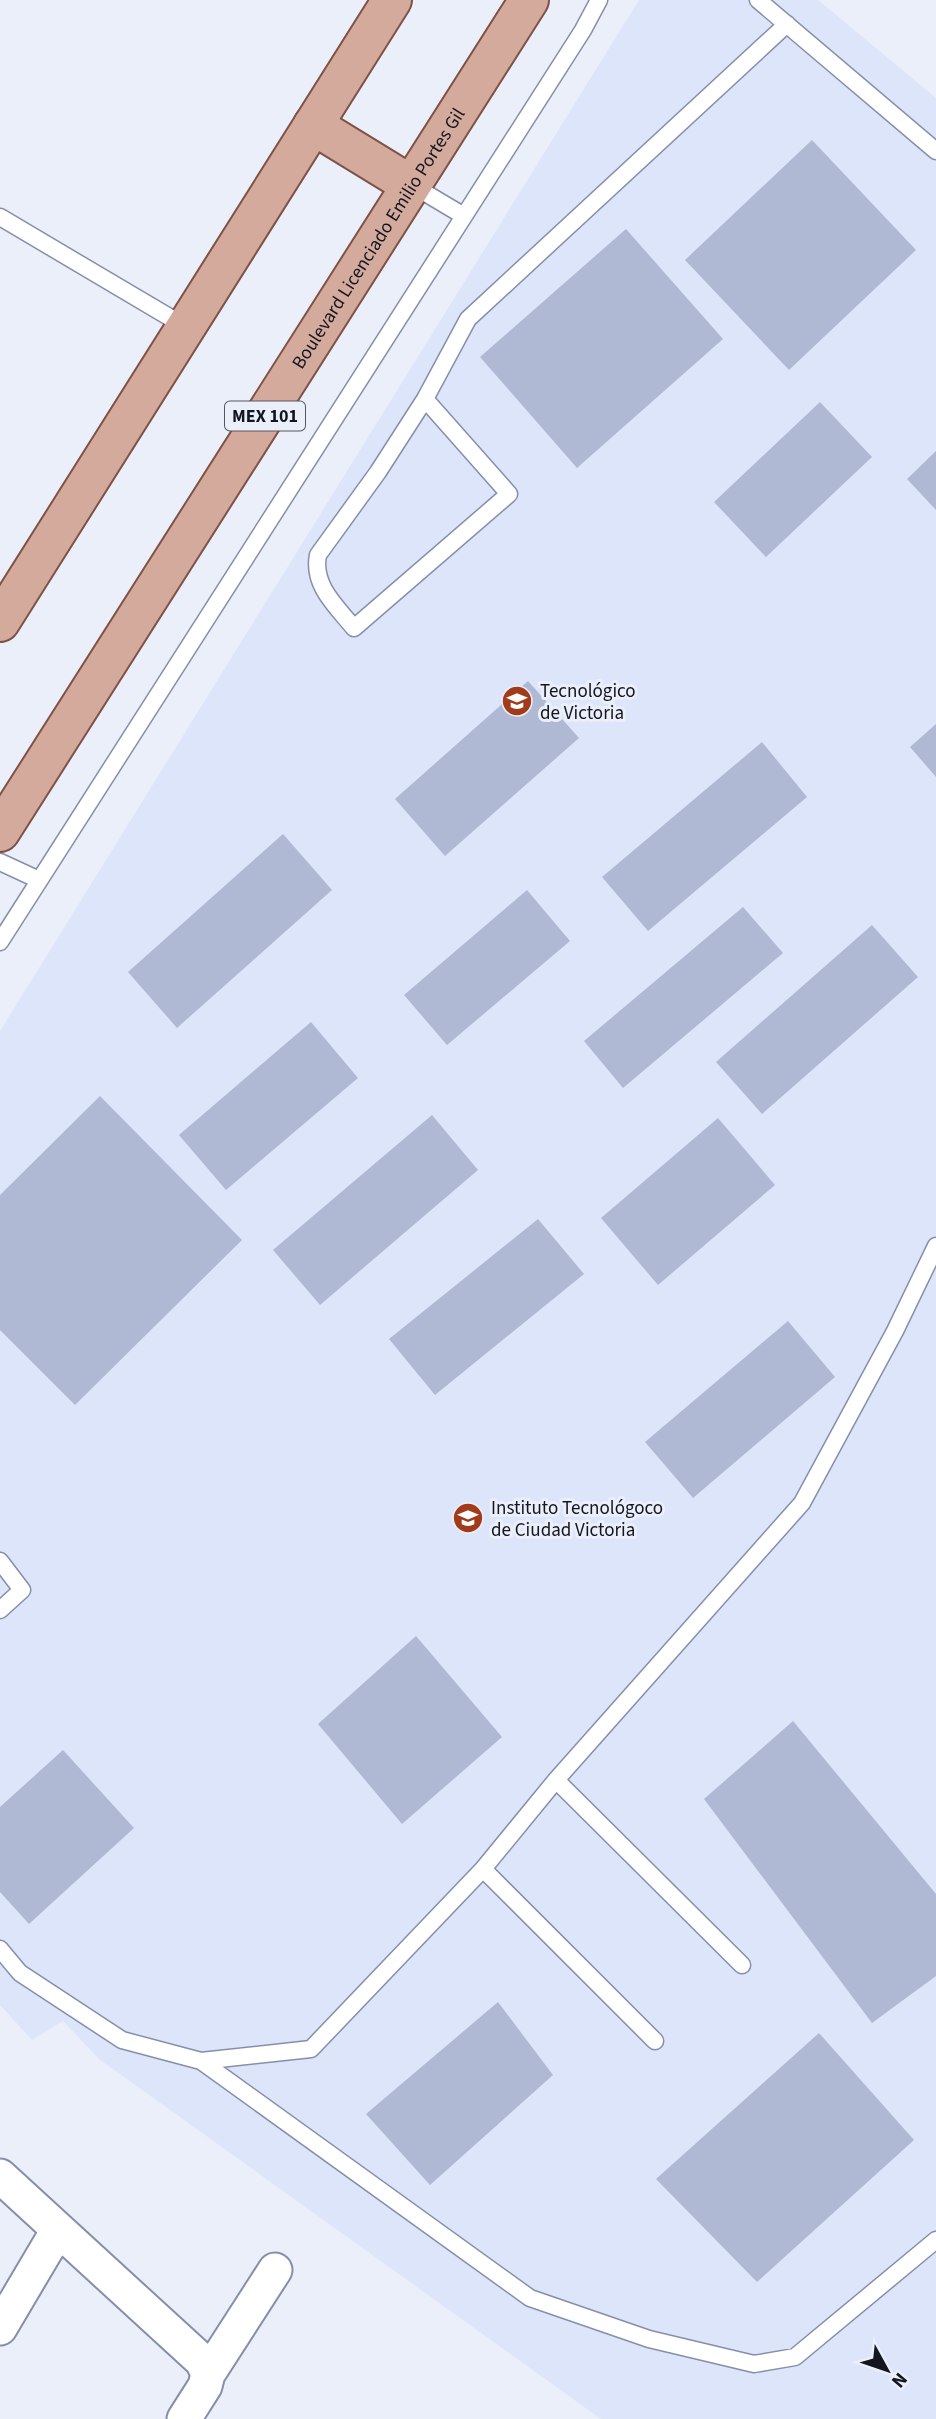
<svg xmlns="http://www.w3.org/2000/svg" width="936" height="2419" font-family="'Source Sans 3',sans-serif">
<rect width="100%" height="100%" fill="#ebeffa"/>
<path fill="#dde5fa" d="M 639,0 L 818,0 L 936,98 L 936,2419 L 601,2419 L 99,2059 L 63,2021 L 32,2040 L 0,2005 L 0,1031 Z"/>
<path fill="#afb9d4" d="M 812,140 L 916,250 L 789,370 L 685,260 Z
M 626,229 L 723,339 L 577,468 L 480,357 Z
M 820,402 L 872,457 L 766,557 L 714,502 Z
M 936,451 L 936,510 L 907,479 Z
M 528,681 L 579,738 L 445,856 L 395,799 Z
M 936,724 L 936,777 L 910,747 Z
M 762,742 L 807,797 L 648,931 L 602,877 Z
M 283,834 L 332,890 L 177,1028 L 128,972 Z
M 527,890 L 570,941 L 447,1045 L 404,995 Z
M 743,907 L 783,953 L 623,1088 L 584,1041 Z
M 872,925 L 918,977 L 762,1114 L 716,1062 Z
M 311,1022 L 358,1078 L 226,1190 L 179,1135 Z
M 100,1096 L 242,1240 L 75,1405 L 0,1330 L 0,1195 Z
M 432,1115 L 478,1170 L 320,1305 L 273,1250 Z
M 718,1118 L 775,1185 L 658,1285 L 601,1218 Z
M 538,1219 L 584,1274 L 435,1395 L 389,1339 Z
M 788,1321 L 835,1377 L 693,1498 L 645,1442 Z
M 416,1636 L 502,1737 L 402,1824 L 318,1724 Z
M 793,1721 L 936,1894 L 936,1976 L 872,2023 L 704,1799 Z
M 63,1750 L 134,1828 L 29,1924 L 0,1892 L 0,1807 Z
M 498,2002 L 553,2075 L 430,2185 L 366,2114 Z
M 819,2033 L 914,2140 L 757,2282 L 656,2179 Z"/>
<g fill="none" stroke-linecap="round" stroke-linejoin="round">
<g stroke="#868fa9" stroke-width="19">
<path id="service" d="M 758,0 L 936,151
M 412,185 L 464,216
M 0,217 L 186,327
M 425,399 L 509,494 L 354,628 C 336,606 312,585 318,555 L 378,472 L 425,399 L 468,319 L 787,24
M 0,862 L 39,880
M 0,942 L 583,30 L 599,0
M 0,1561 L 22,1590 L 0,1610
M 556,1780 L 742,1965
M 483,1869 L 655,2041
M 0,1949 L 20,1973 L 122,2040 L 201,2061 L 311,2049 L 483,1869 L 556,1780 L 802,1503 L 895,1331 L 936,1246
M 201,2061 L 530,2298 L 649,2339 L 754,2364 L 795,2357 L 936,2240"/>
</g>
<g stroke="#868fa9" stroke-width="37">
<path id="minor" d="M 0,2176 L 202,2361 L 208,2374
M 0,2328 L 58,2230
M 184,2419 L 205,2386 L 208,2374 L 275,2270"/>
</g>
<g stroke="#7e5247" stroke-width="42">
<g id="primary">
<path d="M 313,125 L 411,185"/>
<path d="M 0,622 L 392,0"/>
<path id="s1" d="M 0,832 L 529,0"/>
</g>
</g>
<use href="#service" stroke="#fff" stroke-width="16"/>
<use href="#minor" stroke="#fff" stroke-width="33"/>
<use href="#primary" stroke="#d4aa9d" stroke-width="38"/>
</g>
<defs>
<g id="school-disc" transform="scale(1.575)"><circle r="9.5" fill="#a23b19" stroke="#ebeffa"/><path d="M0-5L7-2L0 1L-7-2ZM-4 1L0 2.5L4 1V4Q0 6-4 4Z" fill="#fff"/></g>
<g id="university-disc" transform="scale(1.575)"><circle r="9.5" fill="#a23b19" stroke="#ebeffa"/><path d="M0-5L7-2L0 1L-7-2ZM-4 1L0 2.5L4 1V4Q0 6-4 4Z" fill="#fff"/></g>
</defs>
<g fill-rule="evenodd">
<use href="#school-disc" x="517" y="701"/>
<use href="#university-disc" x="468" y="1518"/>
</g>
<g text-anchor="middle" stroke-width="6" stroke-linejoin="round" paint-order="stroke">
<rect fill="#ebeffa" stroke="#545761" stroke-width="2" x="225" y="401.5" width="80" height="29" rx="5"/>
<g font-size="18" font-weight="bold" fill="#131620">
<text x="265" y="422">MEX 101</text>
</g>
<g font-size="19" fill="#131620" stroke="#ebeffa">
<text dy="7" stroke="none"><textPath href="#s1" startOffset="704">Boulevard Licenciado Emilio Portes Gil</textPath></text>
</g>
<g font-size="19" fill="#131620" stroke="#ebeffa" text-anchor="start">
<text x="540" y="697">Tecnológico<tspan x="540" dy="22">de Victoria</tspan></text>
<text x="491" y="1514">Instituto Tecnológoco<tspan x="491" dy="22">de Ciudad Victoria</tspan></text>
</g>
</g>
<g transform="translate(887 2370) rotate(130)" stroke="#ebeffa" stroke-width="5" paint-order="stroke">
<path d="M0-5L12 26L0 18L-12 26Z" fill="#131620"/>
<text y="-10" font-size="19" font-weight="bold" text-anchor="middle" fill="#131620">N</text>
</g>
</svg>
